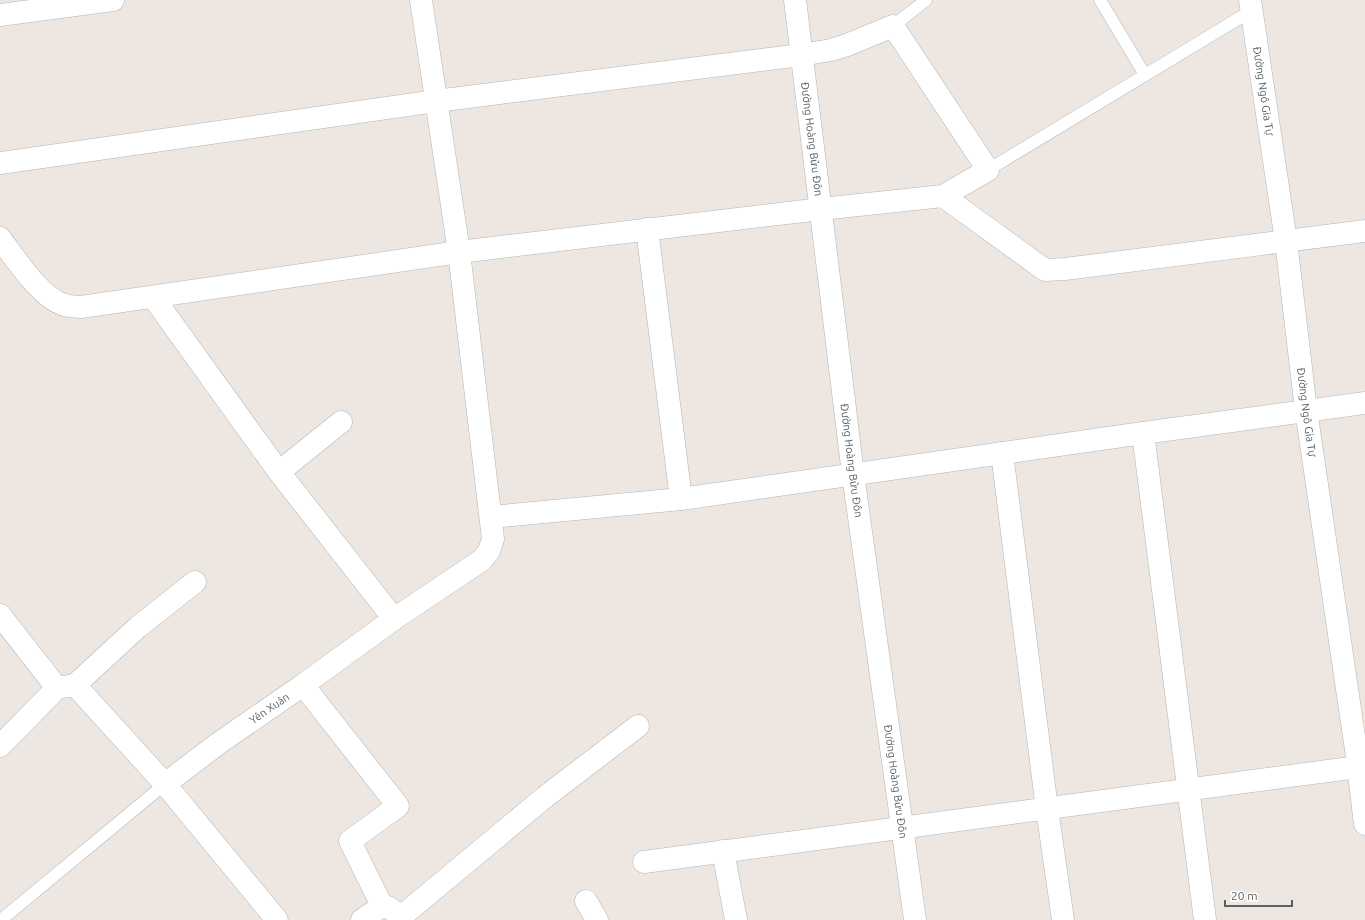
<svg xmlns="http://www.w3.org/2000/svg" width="1365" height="920" font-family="Ubuntu,sans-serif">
<rect width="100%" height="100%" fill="#eee7e1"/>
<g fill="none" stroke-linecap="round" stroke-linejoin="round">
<g stroke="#afb5b8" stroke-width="13">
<path id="lane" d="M 1100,0 L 1145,75
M 893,26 L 926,0
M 988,170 L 1251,11
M 1,920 L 165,784"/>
</g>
<g stroke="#afb5b8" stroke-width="23">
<g id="street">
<path id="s1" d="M 795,0 L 853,474 L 915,920"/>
<path d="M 0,15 L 113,0"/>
<path d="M 0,163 L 436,101 L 801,55 L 831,50 L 847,45 L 893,26 L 988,170 L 943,196 L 821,209 L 459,252 L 81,307 C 76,306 70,307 65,305 C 41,299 15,258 0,238"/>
<path d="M 943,196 L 1045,270 L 1065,269 L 1365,231"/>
<path d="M 647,229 L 681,499"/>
<path d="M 153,297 L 279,472 L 394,619"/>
<path d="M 1143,433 L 1205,920"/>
<path d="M 1002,453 L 1047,809 L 1063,920"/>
<path d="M 279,472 L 341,422"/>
<path d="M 491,517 L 681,499 L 1143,433 L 1365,403"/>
<path d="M 0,615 L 57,688 L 75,685 L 165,784"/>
<path d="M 75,685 L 138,627 L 195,582"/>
<path d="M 303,685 L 398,806 L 350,841 L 382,906"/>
<path d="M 0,746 L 57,688"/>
<path d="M 723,851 L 736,920"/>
<path d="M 644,862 L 1358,767"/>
<path d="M 586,901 L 597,920"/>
<path d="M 402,916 L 545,797 L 638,726"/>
<path id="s2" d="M 277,920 L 165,784 L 219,743 L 303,685 L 394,619 L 482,560 L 489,551 L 493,539 L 459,252 L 421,0"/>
<path d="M 362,920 L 382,906 L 388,907 L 395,912"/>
</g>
</g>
<g stroke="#aeb5b8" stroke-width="23">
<g id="secondary">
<path id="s3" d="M 1250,0 L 1286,241 L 1306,410 L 1356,750 L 1365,824"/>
</g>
</g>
<use href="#lane" stroke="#fff" stroke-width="12"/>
<use href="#street" stroke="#fff" stroke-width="22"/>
<use href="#secondary" stroke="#fff" stroke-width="22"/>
</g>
<g text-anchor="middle" stroke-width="3" stroke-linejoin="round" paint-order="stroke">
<g font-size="11" fill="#596164" stroke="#fff">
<text dy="4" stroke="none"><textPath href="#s3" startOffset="92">Đường Ngô Gia Tự</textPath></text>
<text dy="4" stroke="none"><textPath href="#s1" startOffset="140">Đường Hoàng Bửu Đôn</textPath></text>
<text dy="4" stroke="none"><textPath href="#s3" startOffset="416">Đường Ngô Gia Tự</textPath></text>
<text dy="4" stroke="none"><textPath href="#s1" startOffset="464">Đường Hoàng Bửu Đôn</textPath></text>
<text dy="4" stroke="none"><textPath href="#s2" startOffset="305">Yên Xuân</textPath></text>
<text dy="4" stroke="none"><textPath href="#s1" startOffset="788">Đường Hoàng Bửu Đôn</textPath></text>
</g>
</g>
<path d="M1225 900v6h67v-6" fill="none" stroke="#596164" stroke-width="2"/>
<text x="1231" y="900" font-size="12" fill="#596164" stroke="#ffffff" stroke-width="3" paint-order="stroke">20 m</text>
</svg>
